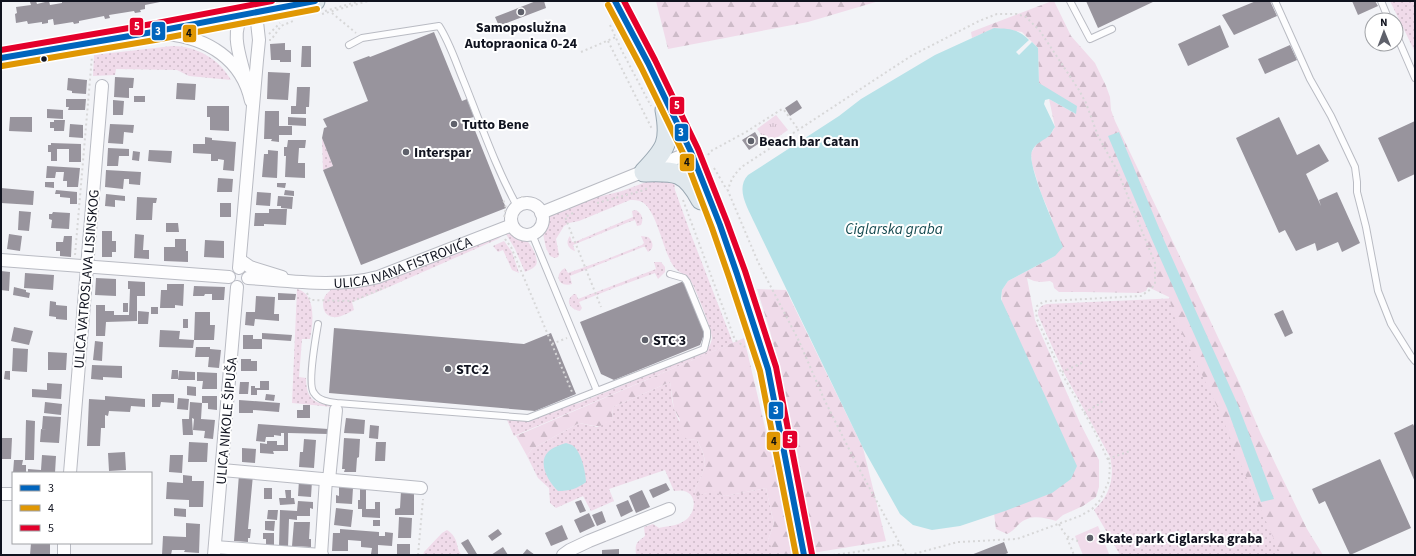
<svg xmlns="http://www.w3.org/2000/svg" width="1416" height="556" font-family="'Source Sans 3',sans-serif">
<defs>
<pattern id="grass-dots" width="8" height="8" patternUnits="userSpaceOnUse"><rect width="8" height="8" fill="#f0dbea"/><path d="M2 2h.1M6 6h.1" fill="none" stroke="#cdbbc8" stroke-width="1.8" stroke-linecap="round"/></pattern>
<pattern id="forest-firs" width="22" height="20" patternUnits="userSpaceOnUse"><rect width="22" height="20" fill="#f0dbea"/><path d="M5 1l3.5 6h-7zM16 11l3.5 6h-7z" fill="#cdbbc8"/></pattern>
<pattern id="park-tufts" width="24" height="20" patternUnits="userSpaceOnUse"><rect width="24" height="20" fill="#f0dbea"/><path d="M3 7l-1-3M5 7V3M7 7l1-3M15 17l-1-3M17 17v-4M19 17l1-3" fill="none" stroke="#cdbbc8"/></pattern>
</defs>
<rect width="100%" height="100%" fill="#f2f3f7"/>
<path fill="url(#grass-dots)" d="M 1390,1 L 1415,1 L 1415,52 Z
M 172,46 C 197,46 219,59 231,80 L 189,76 L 177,70 L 116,69 L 115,75 L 93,76 L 94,55 Z
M 322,138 L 333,166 L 323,170 Z
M 657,178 L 674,181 L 675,190 L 690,232 L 733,343 L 514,436 L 507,420 L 529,421 L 565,406 L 579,403 L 702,353 C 707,349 711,346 712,338 C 712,330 695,286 689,278 C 684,274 678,272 674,267 C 663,252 657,210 642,202 C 638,200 634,200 630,200 L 579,221 L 569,223 L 564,226 L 556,239 L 559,255 L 558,257 L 555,258 L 550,256 L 546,248 L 543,234 L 545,223 L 550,215 L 594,198 L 622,191 Z
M 636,210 C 642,214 644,218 641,225 L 637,226 L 635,220 L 629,222 L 573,245 L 575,251 C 568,249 565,242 570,236 L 572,242 L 577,241 L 633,217 L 632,211 Z
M 506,234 C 512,234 523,237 527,241 C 532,246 539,259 536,265 C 533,269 529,270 525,272 L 515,249 Z
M 500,235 L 501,237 L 498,239 L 382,290 L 352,302 L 354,310 C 348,313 340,318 333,317 C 323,316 321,304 325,296 C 327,293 331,290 334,287 Z
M 641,236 L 648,237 C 653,241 655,248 648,252 L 645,247 L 643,247 L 570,276 L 572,284 C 559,288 553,275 565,268 L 568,273 L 607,259 L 642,245 L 644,243 Z
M 504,241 L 512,252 L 519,273 L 512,270 L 503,250 L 498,252 L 493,246 Z
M 654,262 L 661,262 L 665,267 L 665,272 L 658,279 L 655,273 L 614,288 L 579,302 L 582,308 L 580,311 C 570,309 564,301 574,294 L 576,294 L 578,299 L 656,269 Z
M 297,289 C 317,294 313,324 310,339 L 302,339 L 299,377 L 306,378 C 306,397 313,405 333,405 L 333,407 L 292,403 Z
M 1179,298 L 1291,555 L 1120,555 L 1094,510 C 1110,496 1115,477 1110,457 L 1064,373 L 1038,315 C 1038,308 1040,306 1047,304 Z
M 670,382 C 672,391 671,399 674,408 C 677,418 683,428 687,439 L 697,440 C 710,465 705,468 694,491 L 697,495 L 707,493 L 717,493 L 725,496 L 766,488 L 774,524 L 768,540 L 781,555 L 636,555 C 635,543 636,543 645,536 L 644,527 L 653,524 L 659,528 C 667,526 677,526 684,521 C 695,515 699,495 684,491 C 681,490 677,491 674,491 L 665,470 L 609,489 L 614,501 L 591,511 L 583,496 L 556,508 L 550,503 L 549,488 L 538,478 L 527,456 L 532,449 L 579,423 L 597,427 L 612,420 L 613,407 Z
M 447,530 C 460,538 455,549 462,555 L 423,555 L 424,552 L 442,533 Z"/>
<path fill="url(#forest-firs)" d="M 656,1 L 879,1 L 808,22 L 668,49 Z
M 1052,1 L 1054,1 L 1071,36 L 1095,63 L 1106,86 L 1110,97 L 1111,110 L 1115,121 L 1194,286 L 1238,380 L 1260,432 L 1307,529 L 1323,555 L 1281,555 L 1240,463 L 1222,417 L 1174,316 L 1169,297 L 1148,287 L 1146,291 L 1140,293 L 1085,292 L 1059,292 L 1054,288 L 1053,283 L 1050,281 L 1041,282 L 1034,281 L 1027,278 L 1035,320 L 1080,423 L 1099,460 L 1099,487 L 1096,497 L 1083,506 L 1063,515 L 1056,521 C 1043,517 1030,514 1019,524 C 1015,528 1012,532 1007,534 L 996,529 L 994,513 L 1002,290 L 1008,281 L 1055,256 L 1052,219 L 1041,193 L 1032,164 L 1031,153 L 1037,143 L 1050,135 L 1055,127 L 1049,99 L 1076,114 L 1039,83 L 1038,48 L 1022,32 L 995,28 L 972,38 L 971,32 Z
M 757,289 L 786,290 L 863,448 L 886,541 L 812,553 L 796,444 L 770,331 Z
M 744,338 L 795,555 L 781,555 L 779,553 L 773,551 L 768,540 L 774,524 L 766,488 L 725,496 L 716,493 L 707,493 L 697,496 L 694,491 C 705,468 710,464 697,440 L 687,439 L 680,434 L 677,426 L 680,420 L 674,409 L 670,382 L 613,407 L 612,420 C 598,430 594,425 579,423 L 532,449 L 527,456 L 516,436 Z"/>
<path fill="url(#park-tufts)" d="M 776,115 L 788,130 L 768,144 L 757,129 Z"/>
<path fill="#f0dbea" d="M 1098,526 L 1109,554 L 1107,555 L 1083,555 L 1075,536 Z"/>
<path fill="#b7e2e8" d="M 994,28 C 1009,29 1017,28 1029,40 L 1016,52 L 1019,55 L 1032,42 L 1038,48 L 1039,83 L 1077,106 L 1076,114 L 1049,99 L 1045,100 L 1044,104 L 1055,127 C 1053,129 1052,132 1050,135 C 1044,141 1036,142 1032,151 C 1026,165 1057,230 1063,247 L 1055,256 L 1008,281 L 1002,290 L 1001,299 L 1077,466 L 1071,479 L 1052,493 L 1005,511 L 960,526 L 932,530 L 913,525 L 900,514 L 863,448 L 755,224 C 748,208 735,189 748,175 L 839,116 L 861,99 L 935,55 Z
M 1119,132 L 1164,240 L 1238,405 L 1274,499 L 1261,502 L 1227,408 L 1153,242 L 1108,136 Z
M 566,443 C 568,444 570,444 572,445 C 581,450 586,473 586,482 C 577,489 569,491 558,491 C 549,483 537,463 548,452 C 553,447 560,445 566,443 Z"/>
<path fill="#98949d" d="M 36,1 L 37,4 L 49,1 L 50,5 L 62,3 L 62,1 L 68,1 L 68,2 L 74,1 L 160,2 L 145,5 L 145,9 L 140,10 L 141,12 L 135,13 L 134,11 L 109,15 L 110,18 L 105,19 L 104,16 L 79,21 L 79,23 L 74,24 L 73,22 L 54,25 L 53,19 L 48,20 L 48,23 L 42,24 L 42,22 L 28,24 L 27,21 L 16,23 L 15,14 L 17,13 L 16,7 L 31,5 L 30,2 Z
M 536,1 L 544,1 L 546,8 L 499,26 L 495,17 Z
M 1086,1 L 1155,1 L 1098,28 Z
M 1256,1 L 1270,1 L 1277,16 L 1234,35 L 1222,15 Z
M 1352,1 L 1375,1 L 1378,6 L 1358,15 Z
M 1220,25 L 1229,47 L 1188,66 L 1178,44 Z
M 434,32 L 462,101 L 467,99 L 474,117 L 470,118 L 506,208 L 361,265 L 323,170 L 333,166 L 322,138 L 324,128 L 327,127 L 323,119 L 368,101 L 353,62 L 369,56 L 370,57 Z
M 285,43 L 285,50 L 291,50 L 291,62 L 280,62 L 280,60 L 271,60 L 270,44 Z
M 1290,45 L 1297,60 L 1265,74 L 1258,59 Z
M 302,46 L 311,46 L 311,67 L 301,67 Z
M 268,72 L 290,73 L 288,100 L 267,99 Z
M 115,77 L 134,78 L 133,88 L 129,88 L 129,98 L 114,97 Z
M 68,78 L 87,80 L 86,94 L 72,93 L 72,91 L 67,90 Z
M 177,83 L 196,84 L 195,100 L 176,99 Z
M 297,87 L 310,87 L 309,107 L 306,107 L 306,114 L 291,114 L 291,106 L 296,106 Z
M 134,96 L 145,96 L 145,102 L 134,102 Z
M 66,99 L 86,99 L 85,110 L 68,110 L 69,107 L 66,107 Z
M 113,100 L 124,101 L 123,115 L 113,115 Z
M 797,100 L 802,108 L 790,116 L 785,108 Z
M 207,106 L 229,106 L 229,131 L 210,130 L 210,117 L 207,117 Z
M 47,109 L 63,110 L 63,119 L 47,118 Z
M 265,111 L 279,111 L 279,126 L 292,126 L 292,135 L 279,135 L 279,142 L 271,141 L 272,139 L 264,139 Z
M 10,117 L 32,117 L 32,132 L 9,131 Z
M 288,117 L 306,118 L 306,126 L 288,125 Z
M 1279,117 L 1297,155 L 1319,144 L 1329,161 L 1306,174 L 1321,206 L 1319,200 L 1337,192 L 1360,243 L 1342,252 L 1338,242 L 1317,251 L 1315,243 L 1296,251 L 1285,230 L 1279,233 L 1236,138 Z
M 54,120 L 65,120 L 64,131 L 54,131 L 54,128 L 50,128 L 50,122 L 54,122 Z
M 1415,121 L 1415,174 L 1398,182 L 1378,138 Z
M 70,124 L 83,125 L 83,138 L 69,137 Z
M 110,124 L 134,125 L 133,133 L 124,132 L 123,144 L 108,143 Z
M 755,132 L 761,142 L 749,150 L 742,140 Z
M 205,137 L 212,138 L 212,140 L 236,142 L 234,171 L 223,170 L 224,160 L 218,159 L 218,161 L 211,161 L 211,154 L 193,153 L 193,144 L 205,144 Z
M 288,140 L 306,140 L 305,148 L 299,148 L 298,163 L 305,163 L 305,178 L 285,177 L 286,156 L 284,156 L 284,147 L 287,147 Z
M 51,143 L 81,144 L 81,162 L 69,162 L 69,149 L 57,149 L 57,161 L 51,161 L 51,152 L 48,152 L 48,145 L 51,145 Z
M 108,148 L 129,149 L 129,156 L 119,156 L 118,166 L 107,166 Z
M 149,150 L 172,151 L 171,163 L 148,161 Z
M 268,150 L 278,151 L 277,178 L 262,177 L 264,154 L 268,154 Z
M 133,151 L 140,152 L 139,161 L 132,160 Z
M 47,166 L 80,168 L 78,187 L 67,187 L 67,181 L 63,181 L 64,172 L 56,172 L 55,178 L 46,178 Z
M 106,170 L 141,172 L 140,185 L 129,184 L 129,179 L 124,179 L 123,189 L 105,187 Z
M 218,178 L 233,179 L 232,192 L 217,192 Z
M 45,182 L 54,182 L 54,188 L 45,187 Z
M 277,183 L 286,183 L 285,188 L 277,187 Z
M 1,188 L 34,191 L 33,205 L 1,203 Z
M 56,190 L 77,192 L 77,204 L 70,204 L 70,198 L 60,197 L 60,194 L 55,194 Z
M 285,190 L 294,191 L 294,196 L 284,195 Z
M 257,192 L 271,193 L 270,206 L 256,205 Z
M 106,194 L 125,196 L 125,201 L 115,200 L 115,207 L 105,206 Z
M 278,196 L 293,197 L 292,209 L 281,208 L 281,206 L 277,206 Z
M 137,197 L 157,198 L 156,203 L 153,203 L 152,220 L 136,220 Z
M 220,203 L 231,203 L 231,217 L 220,217 Z
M 269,209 L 287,209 L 286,225 L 264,224 L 264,226 L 254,226 L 255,213 L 269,213 Z
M 19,211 L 31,212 L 29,231 L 18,230 Z
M 53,212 L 70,213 L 69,229 L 51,228 L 52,220 L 49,219 L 49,214 L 52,214 Z
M 166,223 L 178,223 L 179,232 L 166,232 Z
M 102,231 L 112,231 L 112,241 L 116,241 L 116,252 L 112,252 L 112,257 L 102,257 Z
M 9,234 L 22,236 L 20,251 L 7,249 Z
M 135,234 L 144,235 L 143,250 L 149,250 L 149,259 L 134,258 Z
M 64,236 L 72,236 L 71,257 L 60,256 L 60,251 L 56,251 L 56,242 L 63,242 Z
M 175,239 L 186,239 L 186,251 L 188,251 L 188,262 L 164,261 L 164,247 L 175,247 Z
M 205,240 L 224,241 L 224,258 L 204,257 Z
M 1,271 L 10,272 L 9,291 L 1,290 Z
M 25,273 L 54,275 L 53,290 L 24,288 Z
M 96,278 L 116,279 L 116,296 L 95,295 Z
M 128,281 L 145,282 L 145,296 L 137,296 L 137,321 L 106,322 L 105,336 L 96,336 L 96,305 L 105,305 L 105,311 L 114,311 L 114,315 L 129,315 L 130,289 L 128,289 Z
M 684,281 L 705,332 L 700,345 L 614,380 L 601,374 L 580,322 Z
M 167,284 L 184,284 L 183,306 L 175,305 L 175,308 L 160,308 L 161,290 L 167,290 Z
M 194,286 L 225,287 L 224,300 L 212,300 L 212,294 L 205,294 L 204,296 L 193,296 Z
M 14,287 L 26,290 L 26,292 L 30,293 L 29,298 L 13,295 Z
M 278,293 L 296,294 L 295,300 L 278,300 Z
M 256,296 L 275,297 L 274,314 L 279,314 L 279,321 L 255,319 L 254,326 L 245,325 L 246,312 L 255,312 Z
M 50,301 L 56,302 L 56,305 L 67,306 L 67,320 L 56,319 L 56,317 L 49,316 Z
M 123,303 L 128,303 L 128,312 L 123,312 Z
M 151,307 L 158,307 L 158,314 L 151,314 Z
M 1283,310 L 1293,333 L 1285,337 L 1274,314 Z
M 138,311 L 149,312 L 148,324 L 138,324 Z
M 195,312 L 210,312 L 210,325 L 215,325 L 214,340 L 194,340 L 193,348 L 159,347 L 160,330 L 180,331 L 179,339 L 194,340 Z
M 183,319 L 188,319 L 188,328 L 183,328 Z
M 14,327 L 33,331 L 29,345 L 11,341 Z
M 334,328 L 524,344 L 551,333 L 576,394 L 535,411 L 329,393 Z
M 262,333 L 292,335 L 291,341 L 262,339 L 262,349 L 243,349 L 243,335 L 253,335 L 253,339 L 262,339 Z
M 95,341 L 103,342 L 102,361 L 93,360 Z
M 196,347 L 210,347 L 210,349 L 221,350 L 219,368 L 208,367 L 209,357 L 195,357 Z
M 13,348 L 28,349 L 27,372 L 12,371 Z
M 48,352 L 67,353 L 66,370 L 48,370 Z
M 241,359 L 251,359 L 251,361 L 257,361 L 257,371 L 241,371 Z
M 92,365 L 122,366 L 122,378 L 103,377 L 103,380 L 91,379 Z
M 172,370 L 178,370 L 178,379 L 171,379 Z
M 5,371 L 10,371 L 10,380 L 4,379 Z
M 179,371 L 195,372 L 195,380 L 178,380 Z
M 197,372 L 217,373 L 217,389 L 202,389 L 203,381 L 197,381 Z
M 260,381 L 269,381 L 269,390 L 257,390 L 257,395 L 251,395 L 251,386 L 255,386 L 255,388 L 260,388 Z
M 240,382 L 249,382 L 248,394 L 239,394 Z
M 47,383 L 62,384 L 61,399 L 32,397 L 32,389 L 47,390 Z
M 187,386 L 196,387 L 196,396 L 187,395 Z
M 152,394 L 174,394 L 174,403 L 161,402 L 160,407 L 152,407 Z
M 266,394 L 275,395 L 274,401 L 265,400 Z
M 105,396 L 145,399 L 145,407 L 131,406 L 130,412 L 109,411 L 108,416 L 105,415 L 105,428 L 101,428 L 100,446 L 87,446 L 89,399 L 105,400 Z
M 202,396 L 217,396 L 217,410 L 208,409 L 208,403 L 202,403 Z
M 178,398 L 189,399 L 188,410 L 177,409 Z
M 239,400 L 280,403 L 279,412 L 253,410 L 253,413 L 239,413 Z
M 45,402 L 62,404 L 61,415 L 44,413 Z
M 190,402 L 202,403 L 201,419 L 215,420 L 213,439 L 204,438 L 205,431 L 193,430 L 194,419 L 192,418 L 193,435 L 183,435 L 182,419 L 189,419 Z
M 303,405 L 310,405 L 310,418 L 297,418 L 297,410 L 303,410 Z
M 43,416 L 61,417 L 59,443 L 40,442 L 41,429 L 47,430 L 42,429 Z
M 346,418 L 365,420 L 364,434 L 344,433 Z
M 26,420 L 35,421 L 34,460 L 25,460 Z
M 258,424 L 328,429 L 328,434 L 288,433 L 288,451 L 273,451 L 274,454 L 260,453 L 260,443 L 267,444 L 267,441 L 277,441 L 277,445 L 284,445 L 284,433 L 281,433 L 281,436 L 274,435 L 274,437 L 266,437 L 265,442 L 256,441 Z
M 1413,424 L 1415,428 L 1415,482 L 1394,433 Z
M 370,425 L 379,426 L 378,439 L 369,438 Z
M 1,438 L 12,438 L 11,459 L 1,459 Z
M 344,438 L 360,439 L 359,457 L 357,458 L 356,472 L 344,472 L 345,469 L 342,469 Z
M 304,439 L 316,440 L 314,468 L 299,467 L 300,452 L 303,452 Z
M 189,442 L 208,443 L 207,462 L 188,462 Z
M 376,442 L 386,442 L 385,461 L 375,461 Z
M 242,448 L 256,449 L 255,463 L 242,462 Z
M 125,452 L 126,470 L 109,471 L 108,453 Z
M 42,455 L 56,456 L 55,473 L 28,473 L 28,469 L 41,470 Z
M 170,455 L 183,455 L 182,473 L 169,472 Z
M 1380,459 L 1411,528 L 1350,555 L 1325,501 L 1319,504 L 1312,489 Z
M 14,460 L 23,460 L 22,465 L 26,465 L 26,473 L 13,473 Z
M 239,474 L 253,475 L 248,529 L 251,529 L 250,538 L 248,538 L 248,542 L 234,541 Z
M 183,475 L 192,476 L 192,481 L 204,481 L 203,507 L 189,507 L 189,500 L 166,499 L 167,482 L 183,483 Z
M 299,480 L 312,481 L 311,497 L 298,496 Z
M 666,483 L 670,490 L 653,498 L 649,490 Z
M 339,487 L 353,488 L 352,504 L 336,503 L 336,495 L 339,496 Z
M 264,488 L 272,488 L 272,499 L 264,499 Z
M 360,489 L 366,490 L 366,509 L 375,509 L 375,502 L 380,502 L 380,518 L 362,517 L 362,509 L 358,509 L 358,500 L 360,500 Z
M 285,490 L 291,490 L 291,498 L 294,498 L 295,504 L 280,505 L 279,498 L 286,498 Z
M 642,490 L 650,507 L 636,513 L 629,496 Z
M 401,491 L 414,494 L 414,515 L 395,515 L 395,509 L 400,508 Z
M 581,500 L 586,511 L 580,513 L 575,502 Z
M 628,500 L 633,511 L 621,517 L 616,505 Z
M 298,501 L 313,502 L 313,509 L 310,508 L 310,516 L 297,516 L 297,520 L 289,519 L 288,547 L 279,547 L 280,510 L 297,511 Z
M 174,508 L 186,509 L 186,517 L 174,516 Z
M 336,508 L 353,510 L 351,527 L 334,525 Z
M 268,510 L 278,510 L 277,520 L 267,519 Z
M 602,511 L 606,522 L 597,526 L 592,515 Z
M 589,513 L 595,526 L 580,533 L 574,520 Z
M 399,517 L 412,518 L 411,538 L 398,538 Z
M 373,520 L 380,520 L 380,526 L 373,526 Z
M 265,521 L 275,521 L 274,531 L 265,530 Z
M 294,522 L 310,522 L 309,539 L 311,539 L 311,547 L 292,546 Z
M 186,523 L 200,524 L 199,553 L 184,552 L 185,550 L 172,550 L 171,555 L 162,555 L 163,536 L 186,537 Z
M 562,525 L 568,539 L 551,546 L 545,533 Z
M 340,529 L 379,532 L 379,536 L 385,536 L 385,532 L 393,533 L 392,546 L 378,545 L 378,555 L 371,554 L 372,548 L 361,547 L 361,541 L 348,540 L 348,551 L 332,551 L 333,533 L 340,533 Z
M 498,529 L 502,534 L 492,541 L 488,536 Z
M 263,533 L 274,533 L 274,546 L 266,546 L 266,539 L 263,539 Z
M 468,539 L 477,554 L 474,555 L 469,555 L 461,543 Z
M 1004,542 L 1008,553 L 1003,555 L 971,555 Z
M 31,543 L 50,543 L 50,555 L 30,555 Z
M 397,544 L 410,544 L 410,555 L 397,555 Z
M 503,547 L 508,555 L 491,555 Z
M 527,549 L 535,555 L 522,555 Z
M 619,549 L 619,555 L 602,555 L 602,550 Z"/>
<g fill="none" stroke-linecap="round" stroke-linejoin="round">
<g stroke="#b9bbc3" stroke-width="8">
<path id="service" d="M 1070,1 L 1090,39 L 1112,29
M 1275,1 L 1310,79 L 1331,116 L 1355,167 L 1357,182 L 1357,192 L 1366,227 L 1378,291 L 1391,324 L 1411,356 L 1415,361
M 1381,1 L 1389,20
M 1396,34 L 1415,78
M 349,45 L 362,38 L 439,26 C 450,43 456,63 464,82 C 481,124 495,166 517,206
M 532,234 L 597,391
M 318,324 C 316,336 307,385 314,393 C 319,401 329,402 337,403 L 528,418 L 704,349 L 707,337 L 707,331 L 687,282 L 684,278 L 670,274"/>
</g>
<g stroke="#b9bbc3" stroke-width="14">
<g id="minor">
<path d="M 244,15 C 229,31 241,59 245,77"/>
<path d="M 167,34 C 207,38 242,59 251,101"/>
<circle cx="527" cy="219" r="16"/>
<path d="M 541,213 L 691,152"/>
<path d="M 1,260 L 229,277"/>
<path d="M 240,260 L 250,267 L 282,277"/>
<path d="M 239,268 L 257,60 L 259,40 L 256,13"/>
<path id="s1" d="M 248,278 C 291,281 337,288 378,277 L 512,225"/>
<path d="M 222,470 L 421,488"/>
<path d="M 70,473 L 102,86"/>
<path d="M 329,480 L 336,410"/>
<path d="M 1,494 L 13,494"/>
<path d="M 215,547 L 322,555"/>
<path d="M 64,555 L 64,543"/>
<path d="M 214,555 L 237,287"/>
<path d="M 321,555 L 326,479"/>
<path d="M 563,555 L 570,550 L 589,541 L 669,509"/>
</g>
</g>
<g stroke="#99a7b2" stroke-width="21">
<path id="primary" d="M 615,1 L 648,63 L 691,152 L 720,225 L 737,274 L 768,369 L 774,396 L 804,555
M 1,58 L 153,32 L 315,1
M 644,172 C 675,171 685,170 701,200
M 644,172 C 666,149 671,142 665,110"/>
</g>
<path stroke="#d7d7d8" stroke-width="2" stroke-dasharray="2 3" stroke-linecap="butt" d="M 325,11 L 360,1
M 332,13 L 356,33
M 322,14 L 368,1
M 610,25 L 622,51 L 651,106
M 269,34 L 280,23
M 269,40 L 271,40 L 281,26 L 293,21
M 608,41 L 652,129
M 581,52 L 616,37
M 708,155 L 711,151 L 746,132 L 782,109 L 784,110 L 798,129
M 714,168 L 727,190
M 521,197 L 528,198 L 540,202
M 683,200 L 735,340 L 745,347
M 597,203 L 641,191 L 650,187
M 573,213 L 565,217 L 601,307
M 504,217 L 506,208 L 503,199 L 504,199
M 505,239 L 511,247 L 572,392
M 75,255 L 92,56
M 307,293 L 310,300 L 353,301 L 386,287
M 552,344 L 567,338
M 1062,372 L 1084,362
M 1084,413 L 1101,403 L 1103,399
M 1108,459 L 1130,451
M 1059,524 C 1064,534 1067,538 1078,541
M 1067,538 L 1074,555
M 418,555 L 423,499
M 833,555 L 856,552 L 900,544
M 906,555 L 856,463 L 824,399 L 799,341 L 758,262 L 728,191 C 730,180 735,173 743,166 L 911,56 L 979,21 L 997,14 L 1017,14 L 1026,17 L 1040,31 L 1079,90 L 1086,103 L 1098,136 L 1118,172 L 1155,263 L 1155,284 L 1151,289 L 1141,296 L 1048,301 L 1043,302 L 1037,306 L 1036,311 L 1037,319 L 1061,372 L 1094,430 L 1110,464 L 1109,481 L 1100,500 L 1092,509 L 1080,516 L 1017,539 L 958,542 L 910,555"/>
<use href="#service" stroke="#fdfdfe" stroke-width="6"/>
<use href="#minor" stroke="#fdfdfe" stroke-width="12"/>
<use href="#primary" stroke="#e0e8ed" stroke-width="19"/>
<g stroke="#fff" stroke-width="9">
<path id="bus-1" d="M 615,1 L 648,63 L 691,152 L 720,225 L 737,274 L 768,369 L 804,555
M 1,58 L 153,32 L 315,1"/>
</g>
<g stroke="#fff" stroke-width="9">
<path id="bus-2" d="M 608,5 L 641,67 L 684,155 L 712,228 L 729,277 L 760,371 L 796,555
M 2,66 L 155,40 L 317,9"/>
</g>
<g stroke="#fff" stroke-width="9">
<path id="bus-3" d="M 624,1 L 655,60 L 698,149 L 727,222 L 745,271 L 776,367 L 812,554
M 1,50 L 152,24 L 272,1"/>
</g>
<use href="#bus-1" stroke="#0065bd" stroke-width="6"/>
<use href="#bus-2" stroke="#e09703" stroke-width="6"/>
<use href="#bus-3" stroke="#e4002b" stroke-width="6"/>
</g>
<g fill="#5f616b" stroke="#fff" stroke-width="1.5">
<circle cx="521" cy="12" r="4"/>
<circle cx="454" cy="124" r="4"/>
<circle cx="751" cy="141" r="4"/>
<circle cx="406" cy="152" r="4"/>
<circle cx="645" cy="340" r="4"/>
<circle cx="448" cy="369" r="4"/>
<circle cx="1090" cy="538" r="4"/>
</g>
<circle fill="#10131f" stroke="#fff" stroke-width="1.5" cx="44" cy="59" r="3.5"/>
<g text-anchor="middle" stroke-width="4" stroke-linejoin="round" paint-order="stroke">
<g font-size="14" font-weight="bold" fill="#10131f" stroke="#fff" text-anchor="start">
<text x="521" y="32" text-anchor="middle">Samoposlužna<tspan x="521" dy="16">Autopraonica 0-24</tspan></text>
<text x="462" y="129">Tutto Bene</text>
<text x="759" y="146">Beach bar Catan</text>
<text x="414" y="157">Interspar</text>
<text x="653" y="345">STC 3</text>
<text x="456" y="374">STC 2</text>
<text x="1098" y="543">Skate park Ciglarska graba</text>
</g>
<g font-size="14" fill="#10131f" stroke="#fff">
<text dy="5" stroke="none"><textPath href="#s1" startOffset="158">ULICA IVANA FISTROVIĆA</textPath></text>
<text transform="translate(86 279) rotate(-85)" y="5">ULICA VATROSLAVA LISINSKOG</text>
<text transform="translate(226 421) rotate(-85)" y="5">ULICA NIKOLE ŠIPUŠA</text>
</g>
<g font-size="15" font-style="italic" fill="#14494f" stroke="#fff">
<text x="894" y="234">Ciglarska graba</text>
</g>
</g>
<g stroke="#fff" stroke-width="1.5">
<rect x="129" y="17" width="15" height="19" rx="4" fill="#e4002b"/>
<rect x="151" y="21" width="15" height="20" rx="4" fill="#0065bd"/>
<rect x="182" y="24" width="15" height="19" rx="4" fill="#e09703"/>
<rect x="669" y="96" width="16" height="19" rx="4" fill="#e4002b"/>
<rect x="674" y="123" width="15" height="19" rx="4" fill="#0065bd"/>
<rect x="679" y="153" width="16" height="19" rx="4" fill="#e09703"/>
<rect x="768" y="401" width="16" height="19" rx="4" fill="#0065bd"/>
<rect x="782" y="430" width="16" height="19" rx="4" fill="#e4002b"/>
<rect x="766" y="431" width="15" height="20" rx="4" fill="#e09703"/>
</g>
<g font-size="11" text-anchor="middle" font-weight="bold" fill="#fff">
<text x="137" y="30">5</text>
<text x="158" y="35">3</text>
<text x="677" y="109">5</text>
<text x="681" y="136">3</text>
<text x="776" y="414">3</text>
<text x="790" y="443">5</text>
</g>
<g font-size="11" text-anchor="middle" font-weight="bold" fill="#111">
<text x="189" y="37">4</text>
<text x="687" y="166">4</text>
<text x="774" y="445">4</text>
</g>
<rect width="1416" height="556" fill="none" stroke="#10131f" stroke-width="4"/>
<rect x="12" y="472" width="140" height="72" fill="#ffffff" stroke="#9fa1a5"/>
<rect x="20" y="485" width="20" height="6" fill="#0065bd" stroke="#9fa1a5"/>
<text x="48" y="492" font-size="12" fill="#10131f">3</text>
<rect x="20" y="505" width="20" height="6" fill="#e09703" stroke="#9fa1a5"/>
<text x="48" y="512" font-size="12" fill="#10131f">4</text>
<rect x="20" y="525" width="20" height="6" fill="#e4002b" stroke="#9fa1a5"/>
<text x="48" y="532" font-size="12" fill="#10131f">5</text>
<g transform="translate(1384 32) rotate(359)"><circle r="19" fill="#ffffff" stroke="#9fa1a5"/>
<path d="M0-3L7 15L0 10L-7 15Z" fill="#5f616b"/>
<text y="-6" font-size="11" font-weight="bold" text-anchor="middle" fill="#10131f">N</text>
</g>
</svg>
